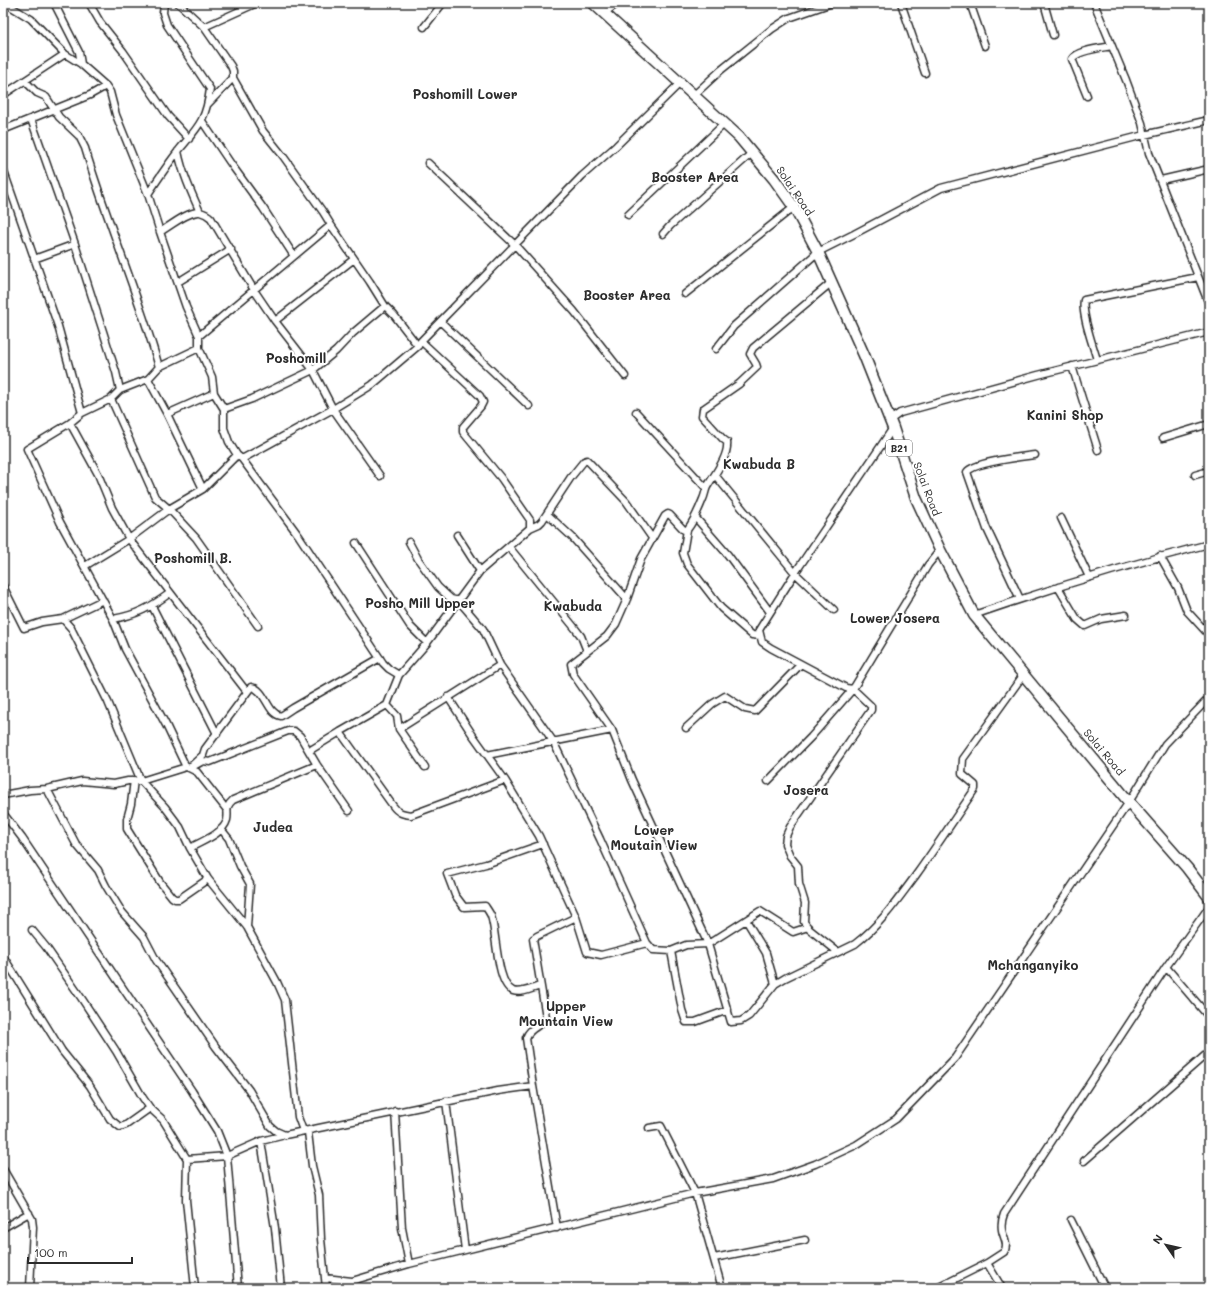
<svg xmlns="http://www.w3.org/2000/svg" width="1212" height="1291" font-family="Mali,sans-serif">
<rect width="100%" height="100%" fill="#fff"/>
<filter id="ink" filterUnits="userSpaceOnUse"><feTurbulence type="fractalNoise" baseFrequency=".025" numOctaves="2"/><feDisplacementMap in="SourceGraphic" scale="8" xChannelSelector="R" yChannelSelector="G"/><feConvolveMatrix kernelMatrix="1 2 1 2 8 2 1 2 1" color-interpolation-filters="sRGB"/></filter>
<g filter="url(#ink)">
<g fill="none" stroke-linecap="round" stroke-linejoin="round">
<g stroke="#2b2b2b" stroke-width="9">
<path id="minor" d="M 5,3 L 31,19 L 65,54 L 81,64 L 106,86 L 110,92 L 116,115 L 148,194 L 160,232 L 186,307 L 199,336 L 199,348 L 212,377 L 214,393 L 224,409 L 224,428 L 229,442 L 237,455 L 242,459 L 299,536 L 383,663 L 389,669 L 399,675
M 54,3 L 79,52 L 81,64
M 89,3 L 100,22 L 123,51 L 168,116 L 189,139
M 178,3 L 204,27 L 231,66 L 233,71 L 233,78 L 208,104
M 901,3 L 925,73
M 970,3 L 985,46
M 1044,3 L 1053,35
M 1094,3 L 1126,80 L 1142,123 L 1149,153 L 1209,304
M 1208,3 L 1209,5
M 604,13 L 618,3
M 204,27 L 257,3
M 424,27 L 443,3
M 25,81 L 37,93 L 46,97 L 59,117 L 79,136 L 85,148 C 107,222 138,293 159,367
M 3,95 L 65,54
M 693,96 L 721,70 L 772,29 L 789,18 L 832,3
M 1087,96 L 1072,59 C 1077,50 1102,48 1112,46
M 31,119 L 75,244 L 34,259
M 202,121 L 231,164 L 263,208 L 294,256
M 3,130 L 90,95 L 106,86
M 178,151 C 182,172 191,192 200,212
M 428,163 L 515,245 L 574,311 L 625,376
M 3,169 L 58,326 L 82,413
M 1161,180 L 1209,169
M 148,194 C 158,179 168,164 179,150 C 198,127 206,121 210,89 L 167,25 L 163,13 L 164,3
M 628,215 L 724,124
M 331,225 L 370,282 L 385,306 L 394,315 L 418,346
M 160,232 C 170,226 188,211 200,212 C 204,213 208,215 211,218 L 254,290 L 275,321 L 313,370 L 333,409 L 380,476
M 663,234 L 670,226 L 753,152
M 75,244 L 116,372 L 120,390
M 178,282 L 231,249
M 685,294 L 794,207
M 275,321 L 354,259
M 441,322 L 529,406
M 199,336 L 331,225 L 323,212 L 283,156 L 263,131 L 233,78
M 716,349 L 734,326 L 818,252 L 854,234 L 941,188 L 1144,135 L 1209,120
M 1097,360 C 1093,345 1081,314 1084,300 L 1198,277
M 1072,366 L 1098,450
M 148,379 L 167,414 L 203,489
M 111,399 L 155,497 L 169,509 L 196,538 L 258,626
M 224,409 L 252,399 L 313,370 L 336,351 L 353,333 L 385,306
M 636,412 L 706,488
M 167,414 L 214,393
M 890,420 L 900,413 L 1038,375 L 1209,332
M 70,423 L 98,474 L 112,508 L 129,539 L 247,692
M 1163,438 L 1209,424
M 242,459 L 333,409 L 372,385 L 418,346 L 421,341 L 582,176 L 616,146 L 680,83
M 715,475 L 795,573 L 834,610
M 1195,475 L 1209,471
M 547,514 L 572,537 L 627,599
M 695,517 L 728,555 L 770,612
M 1061,518 L 1089,577
M 530,528 L 539,524 L 542,521 L 571,477 L 584,461 L 587,460 L 626,501 L 652,538
M 687,530 L 683,553 L 687,564 L 721,608 L 752,635 L 760,636
M 457,535 L 480,571
M 409,542 L 418,559 L 438,587 L 451,599 L 459,601 L 483,629 L 500,665 L 553,741 L 600,839 L 647,943 L 653,950 L 671,951 L 686,945 L 708,944 L 731,1022 L 741,1021 L 749,1016 L 775,984 L 785,978 L 855,944 C 880,925 897,901 916,875 C 936,847 955,818 975,789 L 975,785 L 962,774 L 963,759 L 1024,674
M 356,543 L 410,626 L 427,643
M 509,547 L 574,627 L 581,636 L 587,651
M 1160,556 L 1178,588 L 1187,611 L 1209,635
M 85,566 L 129,539 L 169,509 L 203,489 L 237,455
M 3,586 L 24,628 L 42,622 L 63,619 L 103,600
M 1058,587 L 1077,619 L 1085,626 L 1101,619 L 1126,615
M 1020,599 L 987,529 L 967,472 C 974,462 1021,457 1035,455
M 152,606 L 217,734
M 974,615 C 1052,588 1130,564 1209,544
M 63,619 L 71,628 L 108,702 L 141,781 L 165,807 L 180,827 L 190,848 L 208,879 L 247,927 L 277,982 L 285,1000 L 298,1117 L 302,1128 L 308,1132 L 312,1166 L 319,1195 L 321,1239 L 326,1288
M 113,619 C 137,615 151,607 170,593
M 448,697 L 472,734 L 505,780 L 539,836 L 576,917 L 587,952 L 601,955 L 647,943
M 387,705 L 397,716 L 399,729 L 425,767
M 686,728 L 712,704 L 725,696 L 745,709 L 755,711 L 801,664
M 399,729 L 500,665
M 340,732 L 393,806 C 398,813 403,814 411,815 L 505,780
M 309,751 L 340,732 L 387,705 L 399,675 L 427,643 L 480,571 L 530,528 L 530,520 L 501,478 L 463,432 L 463,427 L 481,406 L 483,402 L 480,396 L 421,341
M 487,755 L 612,730
M 194,766 L 203,761 L 210,762 L 288,731 L 294,731 L 300,736 L 317,765 L 349,811
M 186,767 L 166,725 L 125,649 L 113,619 L 60,522 L 27,449 L 70,423 L 82,413 L 111,399 L 120,390 L 148,379 L 159,367 L 199,348
M 189,768 L 197,772 L 227,810
M 134,780 L 131,804 L 127,819 L 127,829 L 160,882 L 172,897 L 175,899 L 179,899 L 208,879
M 768,781 L 811,737 L 853,689 L 928,565 L 940,550
M 47,789 L 76,844 L 98,870 L 106,886 L 122,912 L 144,937 L 156,960 L 216,1047 L 249,1090 L 270,1126 L 276,1131 L 285,1135
M 3,795 L 30,790 L 47,789 L 82,781 L 114,784 L 128,781 L 141,781 L 186,767 L 189,768 L 203,755 L 205,749 L 251,687 C 266,689 267,714 281,716 L 293,708 L 380,658
M 3,813 L 22,838 L 192,1091 L 217,1131 L 227,1156 L 238,1288
M 221,829 L 229,839 L 240,866 L 250,884 L 247,927
M 190,848 C 202,841 223,834 227,820 C 229,811 224,808 233,800 L 317,765
M 746,920 L 766,953 L 775,984
M 808,927 L 793,932 L 760,911 L 708,944 L 632,780 L 612,730 L 573,674 L 571,664 L 607,636 L 616,624 L 627,599 L 641,559 L 665,516 L 668,514 L 670,515 L 684,530 L 687,530 C 694,521 699,509 703,499 C 705,495 705,491 707,487 C 714,475 729,456 727,442 L 723,439 L 702,416 L 703,409 L 739,384 L 757,367 L 756,364 L 750,354 L 753,348 L 832,282
M 32,930 L 46,947 L 82,999 L 116,1051 L 143,1098 L 150,1108 L 163,1120 L 187,1159 L 227,1156 L 261,1141 L 285,1135 L 498,1091 L 533,1086 L 526,1038 C 530,1026 541,1028 546,1017 L 533,939 L 537,936 L 576,917
M 671,951 L 682,1010 L 686,1022 L 695,1022 L 728,1010
M 838,952 L 809,929 L 804,922 L 805,903 L 799,884 L 798,866 L 790,856 L 785,844 L 786,836 L 790,827 L 871,710 L 871,706 L 853,689 L 846,688 L 771,648 L 762,642 L 759,630 L 795,573 L 893,428
M 3,956 L 62,1051 L 90,1086 L 110,1119 L 120,1127 L 126,1125 L 150,1108
M 1166,967 L 1209,1017
M 540,986 C 533,988 521,994 513,991 C 496,984 497,933 491,916 C 490,913 487,909 485,906 L 464,907 L 455,895 L 447,874 L 486,864 L 543,844
M 533,1086 L 557,1228
M 446,1101 L 465,1250
M 395,1111 L 402,1228 L 409,1264
M 649,1128 L 661,1126 L 695,1193 L 722,1288
M 261,1141 L 275,1228 L 281,1288
M 187,1159 L 186,1200 L 195,1288
M 1084,1161 L 1209,1052
M 3,1169 L 32,1219 L 33,1227 L 30,1288
M 1071,1220 L 1105,1288
M 3,1228 L 29,1213
M 714,1258 L 805,1240
M 987,1263 L 1002,1288
M 325,1278 L 352,1281 L 409,1264 L 695,1193 L 773,1179 L 815,1164 L 856,1145 L 896,1119 L 955,1058 L 1129,802 L 1165,744 L 1209,698
M 937,1288 L 987,1263 L 1004,1252 C 1009,1244 1003,1237 1002,1230 C 1001,1224 1002,1219 1004,1214 L 1166,967 L 1209,907"/>
</g>
<g stroke="#2b2b2b" stroke-width="13">
<path id="trunk" d="M 593,3 L 739,137 L 774,179 L 794,207 L 818,252 L 864,355 L 893,428 L 916,498 L 940,550 L 974,615 L 1129,802 L 1187,868 L 1209,897"/>
</g>
<use href="#minor" stroke="#fff" stroke-width="6"/>
<use href="#trunk" stroke="#fff" stroke-width="10"/>
</g>
</g>
<g text-anchor="middle" stroke-width="4" stroke-linejoin="round" paint-order="stroke">
<rect fill="#fff" stroke="#6b6b6b" stroke-width="1" x="886" y="440" width="26" height="16" rx="3"/>
<g font-size="10" font-weight="bold" fill="#2b2b2b">
<text x="899" y="452">B21</text>
</g>
<g font-size="11" fill="#2b2b2b" stroke="#fff">
<text transform="translate(795 191) rotate(56)" y="4">Solai Road</text>
<text transform="translate(927 489) rotate(69)" y="4">Solai Road</text>
<text transform="translate(1104 752) rotate(50)" y="4">Solai Road</text>
</g>
<g font-size="13" font-weight="bold" fill="#2b2b2b" stroke="#fff">
<text x="465" y="99">Poshomill Lower</text>
<text x="695" y="182">Booster Area</text>
<text x="627" y="300">Booster Area</text>
<text x="296" y="363">Poshomill</text>
<text x="1065" y="420">Kanini Shop</text>
<text x="759" y="469">Kwabuda B</text>
<text x="193" y="563">Poshomill B.</text>
<text x="420" y="608">Posho Mill Upper</text>
<text x="573" y="611">Kwabuda</text>
<text x="895" y="623">Lower Josera</text>
<text x="806" y="795">Josera</text>
<text x="273" y="832">Judea</text>
<text x="654" y="835">Lower<tspan x="654" dy="15">Moutain View</tspan></text>
<text x="1033" y="970">Mchanganyiko</text>
<text x="566" y="1011">Upper<tspan x="566" dy="15">Mountain View</tspan></text>
</g>
</g>
<rect width="1212" height="1291" fill="none" stroke="#fff" stroke-width="16"/>
<rect x="8" y="8" width="1196" height="1275" fill="none" stroke="#2b2b2b" stroke-width="1.5" filter="url(#ink)"/>
<g transform="translate(1166 1245) rotate(304)" stroke="#ffffff" stroke-width="3" paint-order="stroke">
<path d="M0-3L7 15L0 10L-7 15Z" fill="#2b2b2b"/>
<text y="-6" font-size="11" font-weight="bold" text-anchor="middle" fill="#2b2b2b">N</text>
</g>
<path d="M28 1257v6h104v-6" fill="none" stroke="#2b2b2b" stroke-width="2"/>
<text x="34" y="1257" font-size="12" fill="#2b2b2b" stroke="#ffffff" stroke-width="3" paint-order="stroke">100 m</text>
</svg>
